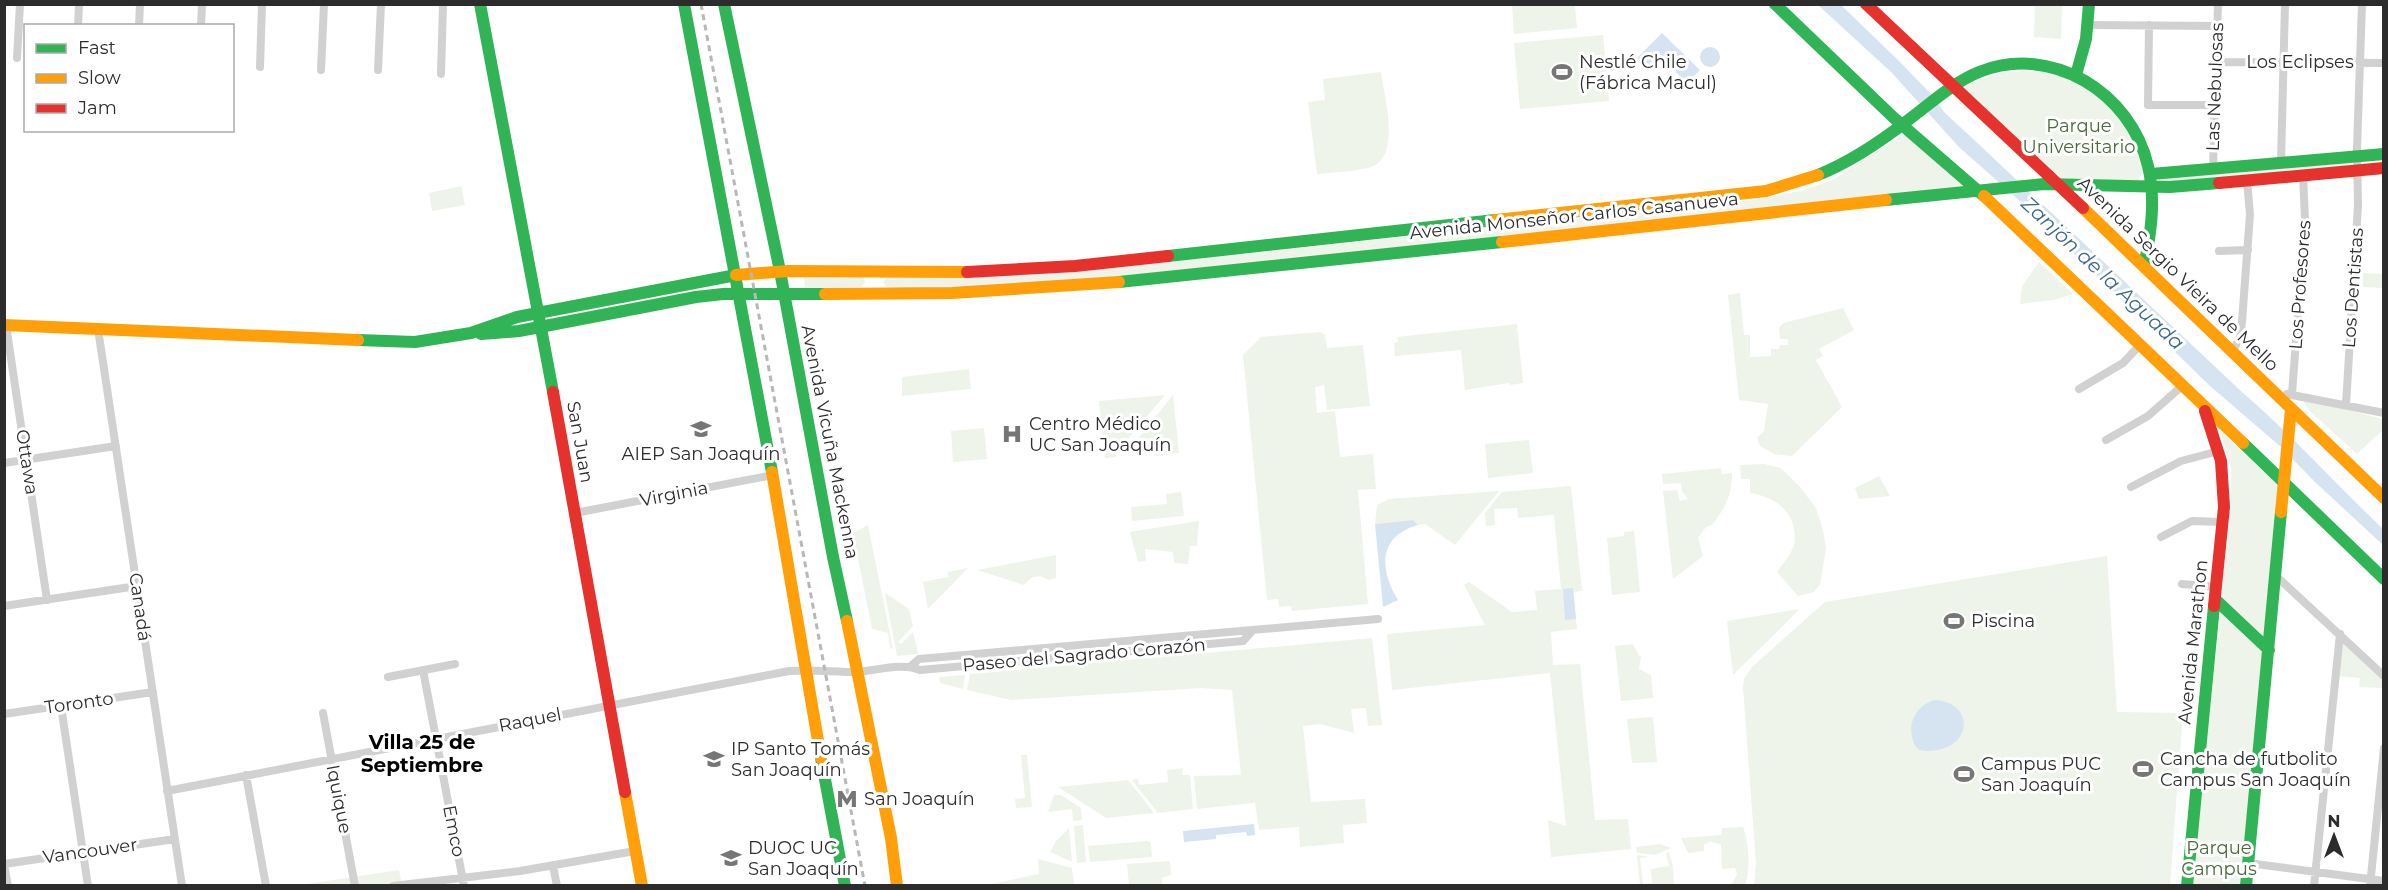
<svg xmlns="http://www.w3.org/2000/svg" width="2388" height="890" font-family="Montserrat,sans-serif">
<rect width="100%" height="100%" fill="#fff"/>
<path fill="#eef4ea" d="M 1512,5 L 1575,5 L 1577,28 L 1514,34 Z
M 2035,5 L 2062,5 L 2061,39 L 2034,37 Z
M 1603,35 L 1609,101 L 1520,109 L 1514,43 Z
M 2026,71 C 2036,72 2045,72 2055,74 C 2102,84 2131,125 2144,169 L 2138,181 L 2061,180 L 1959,86 L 2004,72 Z
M 1381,72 C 1384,98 1403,159 1368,168 C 1352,172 1334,172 1317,174 L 1308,102 L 1325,100 L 1323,79 Z
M 1904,134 L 1961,184 L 1958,190 L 1077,282 L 929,289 L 886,287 L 883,282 L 887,278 L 1075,272 L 1753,200 L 1805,190 L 1834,179 Z
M 2350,161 L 2351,166 L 2158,184 L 2158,178 Z
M 461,186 L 465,205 L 432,211 L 429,193 Z
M 2039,262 L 2073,294 L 2054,300 L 2020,304 L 2022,286 Z
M 2363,273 L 2383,274 L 2383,288 L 2363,287 Z
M 804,275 L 863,277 L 865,282 L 861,287 L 805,289 Z
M 1740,293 L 1744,335 L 1750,335 L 1750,357 L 1771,356 L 1771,349 L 1779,349 L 1780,345 L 1788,345 L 1788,339 L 1780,339 L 1779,328 L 1783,323 L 1843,308 L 1854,330 L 1819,349 L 1823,356 L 1816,360 L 1842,407 L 1792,456 L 1774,454 L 1760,446 L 1757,438 L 1764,431 L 1768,404 L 1739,400 L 1728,295 Z
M 1517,324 L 1523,383 L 1510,385 L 1509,383 L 1465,390 L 1461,350 L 1395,356 L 1394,343 L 1398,342 L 1397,337 Z
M 1320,332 L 1325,335 L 1327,348 L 1363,345 L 1370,406 L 1327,410 L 1324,385 L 1315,387 L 1317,413 L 1335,411 L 1340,457 L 1373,454 L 1376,489 L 1358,490 L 1368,604 L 1292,611 L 1291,606 L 1279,607 L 1278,599 L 1267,600 L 1243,355 L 1261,337 Z
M 969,369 L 971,389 L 902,396 L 902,377 Z
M 1165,395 L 1116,453 L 1116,457 L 1105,458 L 1099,401 Z
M 1173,395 L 1179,453 L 1156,456 L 1154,439 L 1137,440 Z
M 2301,398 L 2383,419 L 2383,430 L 2357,454 L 2309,410 Z
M 984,428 L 987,459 L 953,462 L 951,431 Z
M 2220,430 L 2279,486 L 2241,885 L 2192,886 L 2231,507 L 2231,469 Z
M 1529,440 L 1533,473 L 1488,478 L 1485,444 Z
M 1764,464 L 1781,468 L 1800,487 L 1816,508 L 1823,530 L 1826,549 L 1820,584 L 1814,592 L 1798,596 L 1777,572 C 1784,562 1795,550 1795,539 C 1795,511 1775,497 1750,493 L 1750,479 L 1741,479 L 1740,465 Z
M 1721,468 L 1722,474 L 1732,473 C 1732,496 1725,508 1712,525 L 1706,527 L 1698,538 L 1703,556 L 1673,579 L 1663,491 L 1677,490 L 1680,501 L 1688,499 L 1682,491 L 1681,483 L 1663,484 L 1662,474 Z
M 1879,476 L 1890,496 L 1859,499 L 1855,488 Z
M 1571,486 L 1582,591 L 1573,592 L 1577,629 L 1551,632 L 1553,665 L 1580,664 L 1595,820 L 1628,819 L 1631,849 L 1551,857 L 1548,820 L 1566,826 L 1550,673 L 1392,690 L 1387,634 L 1485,625 L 1464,585 L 1469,582 L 1512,612 L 1537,610 L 1535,591 L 1561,589 L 1554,515 L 1518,518 L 1517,508 L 1494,509 L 1495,525 L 1486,526 L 1485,513 L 1502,492 Z
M 1499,491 L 1455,545 L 1425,524 L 1418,525 L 1413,520 L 1375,524 L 1377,505 L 1389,499 Z
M 1181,492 L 1184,516 L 1132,521 L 1131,507 L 1167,504 L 1166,494 Z
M 1199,521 L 1197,546 L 1190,546 L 1188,564 L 1174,563 L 1173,552 L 1145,549 L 1146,561 L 1138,562 L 1130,532 Z
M 868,525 L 893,649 L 890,648 L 888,633 L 872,629 L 853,533 Z
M 1634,531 L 1640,592 L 1612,595 L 1607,538 L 1624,536 L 1624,532 Z
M 1056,555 L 1056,578 L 1049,580 C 1039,573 1031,576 1024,585 L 977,570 Z
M 2107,556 L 2117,712 L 2183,713 L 2170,885 L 1754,885 L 1756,864 L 1743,687 L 1744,679 L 1752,667 L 1825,602 Z
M 968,568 L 928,609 L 923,582 L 948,577 L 948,572 Z
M 885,593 L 909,609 L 913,626 L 898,642 L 901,644 L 913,632 L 918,654 L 897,656 Z
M 1800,609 L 1733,675 L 1727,621 Z
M 1372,638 L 1382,725 L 1368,726 L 1366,708 L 1351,709 L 1354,733 L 1320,724 L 1303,726 L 1311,802 L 1365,799 L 1367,823 L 1343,825 L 1344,843 L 1300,847 L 1299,827 L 1259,830 L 1255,803 L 1197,809 L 1194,776 L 1241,775 L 1232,690 L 1201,688 L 1011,700 L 967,690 L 970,674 Z
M 1633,644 L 1639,656 L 1641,656 L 1639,669 L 1651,675 L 1653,698 L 1621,701 L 1615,646 Z
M 2343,644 L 2346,644 L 2383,679 L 2383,688 L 2359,687 L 2360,678 L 2338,676 Z
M 965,675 L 963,689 L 940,683 L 939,677 Z
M 1653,717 L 1657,762 L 1632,763 L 1627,719 Z
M 1021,755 L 1027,755 L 1032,807 L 1016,808 L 1015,799 L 1025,798 Z
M 1183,768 L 1182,775 L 1190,775 L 1193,809 L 1158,813 L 1132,780 L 1138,779 L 1139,785 L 1168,782 L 1167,770 Z
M 1128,780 L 1154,813 L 1106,818 L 1058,787 Z
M 1054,795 L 1061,795 L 1081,808 L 1082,820 L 1073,821 L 1072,809 L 1048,812 Z
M 1083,825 L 1086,862 L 1077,863 L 1074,826 Z
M 1743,827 C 1749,842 1751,870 1745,885 L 1731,885 L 1737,875 L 1735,868 L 1722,869 L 1721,845 L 1709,841 L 1709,843 L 1704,844 L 1704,851 L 1688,853 L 1681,838 L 1722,835 L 1722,828 Z
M 1069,828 L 1072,862 L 1050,852 L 1056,841 Z
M 1148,841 L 1151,843 L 1152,857 L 1090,862 L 1088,846 Z
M 1660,844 L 1671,848 L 1655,855 L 1637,853 L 1636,847 Z
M 1669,852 L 1673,866 L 1674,885 L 1640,885 L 1637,855 L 1649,857 L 1640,858 L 1643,884 L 1652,883 L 1651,869 L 1669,866 L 1666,853 Z
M 1038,859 L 1072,868 L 1074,885 L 987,885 L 1039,874 Z
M 1170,861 L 1171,875 L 1162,878 L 1162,885 L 1129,885 L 1127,864 Z
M 399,870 L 402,885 L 307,886 L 307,884 Z"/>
<path fill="#d6e4f1" d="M 1818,5 L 1841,5 L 1899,61 L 1930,93 L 1945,113 L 1972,138 L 2243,393 C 2292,435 2336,484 2383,529 L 2383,545 L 2315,482 L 2281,447 L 2210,386 L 2022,203 L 1959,147 L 1891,72 Z
M 1662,33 L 1700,70 L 1687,83 L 1663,59 L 1650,71 L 1637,58 Z
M1700 57a10 10 0 1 1 20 0a10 10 0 1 1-20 0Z
M 1413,520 L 1418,525 C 1378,536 1379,570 1398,600 L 1383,607 L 1375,524 Z
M 1573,588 L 1576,619 L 1565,620 L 1563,589 Z
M 1935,700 C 1977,703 1972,751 1928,751 C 1922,751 1916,750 1914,743 C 1906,724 1916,705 1935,700 Z
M 1254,824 L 1255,835 L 1247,836 L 1246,832 L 1216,835 L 1216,839 L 1184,842 L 1183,831 Z"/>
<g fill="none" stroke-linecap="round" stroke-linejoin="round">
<path stroke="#d1d1d1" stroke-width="8" d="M 2088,25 L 2217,26
M 2149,25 L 2148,105 L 2215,105
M 78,26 L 79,4
M 139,26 L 140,4
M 201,26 L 202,4
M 17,58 L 20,4
M 2216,62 L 2384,63
M 260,67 L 262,4
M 321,70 L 324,4
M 378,70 L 381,4
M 441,74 L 443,4
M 2281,162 L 2285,4
M 2213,169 L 2218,4
M 2219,251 L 2248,250
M 6,325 L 47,600
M 98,329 L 182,886
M 2233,351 L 2241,335 L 2250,214 L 2247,181
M 2079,389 L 2123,363 L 2140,345
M 2287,394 L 2384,413
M 2292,394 L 2305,219 L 2303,175
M 2346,405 L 2358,205 L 2357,149 L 2362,4
M 2106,440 L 2148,416 L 2182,386
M 4,463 L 116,446
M 2131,487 L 2181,461 L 2219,451
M 575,513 L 773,475
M 2161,537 L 2192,521 L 2223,522
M 2276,576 L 2384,676
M 2182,584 L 2217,587
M 4,606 L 137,586
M 911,666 L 919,659 L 1378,619
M 423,670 L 464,886
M 388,677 L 455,664
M 61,706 L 88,886
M 323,713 L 355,886
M 4,714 L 153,692
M 246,775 L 266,886
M 167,791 L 789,671 C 812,669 833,672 855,672 C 876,671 901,662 920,670 L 1243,641 L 1253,630
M 2248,863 L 2384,881
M 4,864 L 175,839
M 4,865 L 8,886
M 553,866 L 557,886
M 393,886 L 520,871 L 635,851
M 2314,886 L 2340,634
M 2370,886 L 2384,748"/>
<path stroke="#30b455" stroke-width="12" d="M 480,4 L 553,392
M 684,4 L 772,472
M 724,4 L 780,271 L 833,557 L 847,621
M 1775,4 L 1894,118 L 1984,196
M 2076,75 L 2086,39 L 2089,4
M 2151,174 L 2384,154
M 1818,175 C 1850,162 1880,142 1907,121 C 1930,104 1952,83 1979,72 C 2052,43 2131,93 2148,166 C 2156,200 2151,233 2144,266
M 1886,200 L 2044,184 L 2170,187 L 2219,183
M 1168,256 L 1495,220
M 1119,282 L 1502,242
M 481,334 L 519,331 L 696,297 L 723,294 L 825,294
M 358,340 L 415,342 L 471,333 L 517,317 L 736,275
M 2243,443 L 2384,579
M 2216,600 L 2269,650
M 821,758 L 845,886
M 2187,886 L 2214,606
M 2246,886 L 2281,512"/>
<path stroke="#ff9f0a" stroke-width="12" d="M 1984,196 L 2243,443
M 2083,208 L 2384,498
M 1495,220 L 1766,191 L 1818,175
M 1502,242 L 1886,200
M 736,275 L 788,271 L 967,272
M 825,294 L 952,293 L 1119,282
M 4,325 L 358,340
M 772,472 L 821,758
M 2281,512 L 2291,409
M 847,621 L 891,838 L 897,886
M 625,792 L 642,886"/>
<path stroke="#e5322d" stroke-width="12" d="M 1866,4 L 2083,208
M 2219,183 L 2384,168
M 967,272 L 1075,266 L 1168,256
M 553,392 L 625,792
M 2205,411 L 2221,461 L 2224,507 L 2214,606"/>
<path stroke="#b8b8b8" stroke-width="3" stroke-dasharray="6 4.5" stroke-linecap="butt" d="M 701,4 L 865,886"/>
</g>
<defs>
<g id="stadium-bare" transform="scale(1.62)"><path d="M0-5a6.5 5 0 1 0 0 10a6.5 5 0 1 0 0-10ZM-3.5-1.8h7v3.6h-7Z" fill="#767676" stroke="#fff" stroke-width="2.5" paint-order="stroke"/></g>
<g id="university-bare" transform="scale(1.62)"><path d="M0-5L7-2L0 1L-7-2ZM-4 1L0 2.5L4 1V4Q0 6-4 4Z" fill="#767676" stroke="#fff" stroke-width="2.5" paint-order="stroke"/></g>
<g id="hospital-bare" transform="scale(1.62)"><path d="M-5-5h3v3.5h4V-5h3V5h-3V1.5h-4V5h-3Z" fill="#767676" stroke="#fff" stroke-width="2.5" paint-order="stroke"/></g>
<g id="metro-bare" transform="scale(1.62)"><path d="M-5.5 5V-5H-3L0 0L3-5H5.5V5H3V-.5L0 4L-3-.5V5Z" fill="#767676" stroke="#fff" stroke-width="2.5" paint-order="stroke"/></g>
</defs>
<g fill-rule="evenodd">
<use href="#stadium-bare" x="1562" y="72"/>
<use href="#university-bare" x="701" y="429"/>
<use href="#hospital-bare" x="1012" y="434"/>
<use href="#stadium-bare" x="1954" y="621"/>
<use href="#university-bare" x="714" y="759"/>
<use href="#stadium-bare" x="2143" y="769"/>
<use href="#stadium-bare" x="1964" y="774"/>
<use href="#metro-bare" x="847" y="799"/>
<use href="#university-bare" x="731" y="858"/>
</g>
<g text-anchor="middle" stroke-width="6" stroke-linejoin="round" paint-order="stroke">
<g font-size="18" fill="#2c2c2c" stroke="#fff" text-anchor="start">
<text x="1579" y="68">Nestlé Chile<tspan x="1579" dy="21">(Fábrica Macul)</tspan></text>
<text x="1029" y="430">Centro Médico<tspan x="1029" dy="21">UC San Joaquín</tspan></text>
<text x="701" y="460" text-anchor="middle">AIEP San Joaquín</text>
<text x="1971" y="627">Piscina</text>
<text x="731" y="755">IP Santo Tomás<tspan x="731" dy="21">San Joaquín</tspan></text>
<text x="2160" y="765">Cancha de futbolito<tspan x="2160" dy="21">Campus San Joaquín</tspan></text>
<text x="1981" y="770">Campus PUC<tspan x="1981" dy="21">San Joaquín</tspan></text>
<text x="864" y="805">San Joaquín</text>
<text x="748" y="854">DUOC UC<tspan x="748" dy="21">San Joaquín</tspan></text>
</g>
<g font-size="18" fill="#2c2c2c" stroke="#fff">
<text x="2300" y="68">Los Eclipses</text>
<text transform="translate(2215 87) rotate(-88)" y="6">Las Nebulosas</text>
<text transform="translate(1574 216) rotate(-6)" y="6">Avenida Monseñor Carlos Casanueva</text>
<text transform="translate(2178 274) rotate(44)" y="6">Avenida Sergio Vieira de Mello</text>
<text transform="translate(2300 285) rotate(-86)" y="6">Los Profesores</text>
<text transform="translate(2353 288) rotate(-86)" y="6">Los Dentistas</text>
<text transform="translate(580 442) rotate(80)" y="6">San Juan</text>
<text transform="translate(830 442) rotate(79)" y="6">Avenida Vicuña Mackenna</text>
<text transform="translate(27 462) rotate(81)" y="6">Ottawa</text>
<text transform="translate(674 494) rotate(-11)" y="6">Virginia</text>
<text transform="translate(140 607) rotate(82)" y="6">Canadá</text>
<text transform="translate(2193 642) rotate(-84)" y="6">Avenida Marathon</text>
<text transform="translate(1084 655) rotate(-5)" y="6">Paseo del Sagrado Corazón</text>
<text transform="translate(79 703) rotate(-8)" y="6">Toronto</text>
<text transform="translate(530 720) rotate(-11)" y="6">Raquel</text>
<text transform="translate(339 799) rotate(79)" y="6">Iquique</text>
<text transform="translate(454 831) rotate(79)" y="6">Emco</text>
<text transform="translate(90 851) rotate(-8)" y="6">Vancouver</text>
</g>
<g font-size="18" fill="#4b6939" stroke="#fff">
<text x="2079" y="132">Parque<tspan x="2079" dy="21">Universitario</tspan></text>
<text x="2219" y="854">Parque<tspan x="2219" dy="21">Campus</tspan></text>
</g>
<g font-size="20" font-style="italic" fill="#396690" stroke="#fff">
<text transform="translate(2103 273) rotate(43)" y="7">Zanjón de la Aguada</text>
</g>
<g font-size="20" font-weight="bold" fill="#000" stroke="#fff">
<text x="422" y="749">Villa 25 de<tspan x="422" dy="23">Septiembre</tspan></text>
</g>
</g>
<rect width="2388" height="890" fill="none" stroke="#2c2c2c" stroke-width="12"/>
<rect x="24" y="24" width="210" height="108" fill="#ffffff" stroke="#ababab" stroke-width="1.5"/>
<rect x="36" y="44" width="30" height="9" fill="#30b455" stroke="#ababab" stroke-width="1.5"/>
<text x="78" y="54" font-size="18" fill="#2c2c2c">Fast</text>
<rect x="36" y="74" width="30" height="9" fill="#ff9f0a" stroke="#ababab" stroke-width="1.5"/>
<text x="78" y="84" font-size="18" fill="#2c2c2c">Slow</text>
<rect x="36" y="104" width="30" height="9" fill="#e5322d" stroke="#ababab" stroke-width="1.5"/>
<text x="78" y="114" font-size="18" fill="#2c2c2c">Jam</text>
<g transform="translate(2334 836)" stroke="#ffffff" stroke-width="4.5" paint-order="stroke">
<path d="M0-4.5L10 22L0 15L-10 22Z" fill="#2c2c2c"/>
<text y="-9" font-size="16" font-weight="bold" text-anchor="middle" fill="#2c2c2c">N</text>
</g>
</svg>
